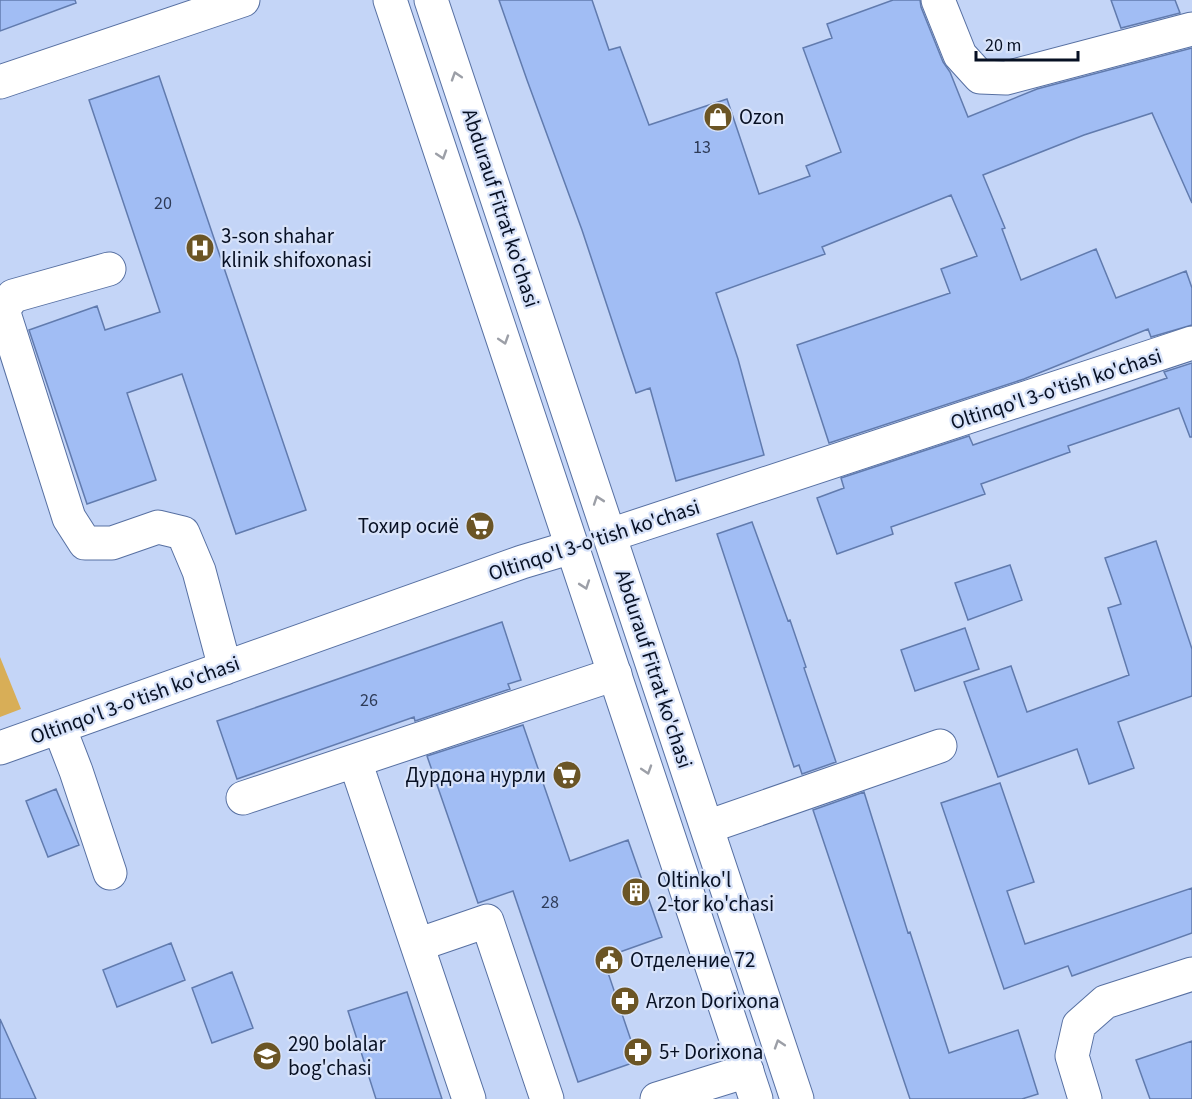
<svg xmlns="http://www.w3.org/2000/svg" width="1192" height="1099" font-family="'Source Sans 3',sans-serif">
<rect width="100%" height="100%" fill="#c4d5f7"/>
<path fill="#d8ae57" d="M 0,657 L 21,709 L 0,717 Z"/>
<path fill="#a1bdf4" stroke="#617bae" stroke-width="1.5" d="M 0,0 L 75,0 L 76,3 L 0,31 Z
M 499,0 L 592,0 L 609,50 L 620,47 L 649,125 L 727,99 L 759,194 L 810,176 L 806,166 L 841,152 L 803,48 L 832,38 L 827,24 L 893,0 L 920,0 L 921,7 L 943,62 L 950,72 L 968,117 L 1037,89 L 1192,48 L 1192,203 L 1152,113 L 1084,135 L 983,175 L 1005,228 L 1002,229 L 1021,280 L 1096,249 L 1116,298 L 1186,271 L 1192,288 L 1192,325 L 1151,337 L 1148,329 L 1024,379 L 829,443 L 797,345 L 950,293 L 941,269 L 977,256 L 951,195 L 822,247 L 825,254 L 716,293 L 738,359 L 764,455 L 676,481 L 650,388 L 636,393 L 582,230 L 527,80 Z
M 1111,0 L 1175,0 L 1180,13 L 1121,28 Z
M 159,76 L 306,510 L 236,534 L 182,374 L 127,393 L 156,480 L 87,504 L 29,330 L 97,306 L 105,330 L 160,312 L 89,100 Z
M 1192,363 L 1192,437 L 1190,437 L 1179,408 L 1068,446 L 1070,452 L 981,484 L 985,494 L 891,527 L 893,534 L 837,554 L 817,498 L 844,488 L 841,478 L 969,436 L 973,445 L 1167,378 L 1164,372 Z
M 752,522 L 788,621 L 790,620 L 806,667 L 804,668 L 836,762 L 802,774 L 799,765 L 794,767 L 717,534 Z
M 1156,541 L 1192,649 L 1192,696 L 1118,722 L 1134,768 L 1089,784 L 1077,749 L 998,777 L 964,682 L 1011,666 L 1027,712 L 1129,675 L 1108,608 L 1121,604 L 1105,558 Z
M 1010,565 L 1022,600 L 968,620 L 955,583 Z
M 502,622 L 521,680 L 508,684 L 510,689 L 415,721 L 414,717 L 237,779 L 217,721 Z
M 965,628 L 979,669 L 915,691 L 901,650 Z
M 523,725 L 570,861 L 628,840 L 662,937 L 603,958 L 638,1061 L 578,1082 L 513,891 L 478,903 L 427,756 Z
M 1000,783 L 1034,882 L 1007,891 L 1025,944 L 1192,888 L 1192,933 L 1072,976 L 1068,966 L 1004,989 L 941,803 Z
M 56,789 L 79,845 L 48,857 L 26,801 Z
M 864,792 L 908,933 L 910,932 L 949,1053 L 1018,1030 L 1038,1094 L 1022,1099 L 910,1099 L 813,810 Z
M 171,943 L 185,980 L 117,1007 L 103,970 Z
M 232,972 L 253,1028 L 212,1043 L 192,988 Z
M 407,992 L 442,1099 L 376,1099 L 348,1011 Z
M 0,1019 L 36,1099 L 0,1099 Z
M 1192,1041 L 1192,1099 L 1150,1099 L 1136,1060 Z"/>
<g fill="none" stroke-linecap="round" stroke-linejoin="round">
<g stroke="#5770a2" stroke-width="35">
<path id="minor" d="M 938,0 L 960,55 L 980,77 L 1006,78 L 1192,29
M 0,82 L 243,0
M 109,269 L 13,296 L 3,310 L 69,518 L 85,543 L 112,543 L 158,527 L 183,533 L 199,571 L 225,668
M 610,535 L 1192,343
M 59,727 L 76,771 L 110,873
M 0,748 L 522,562 L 572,547
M 355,761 L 469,1099
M 243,798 L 615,674
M 707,827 L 940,746
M 417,945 L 487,921 L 547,1099
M 657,1099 L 747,1071
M 1085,1099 L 1072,1056 L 1079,1025 L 1105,1002 L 1192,974"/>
</g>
<g stroke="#5770a2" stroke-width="35">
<path id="major" d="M 390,0 L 756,1099
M 431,0 L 797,1099"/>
</g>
<use href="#minor" stroke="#fff" stroke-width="33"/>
<use href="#major" stroke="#fff" stroke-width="33"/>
</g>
<defs><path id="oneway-chevron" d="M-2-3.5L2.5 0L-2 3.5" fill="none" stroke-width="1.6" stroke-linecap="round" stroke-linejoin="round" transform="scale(1.5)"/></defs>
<g stroke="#9c9fa7">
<use href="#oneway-chevron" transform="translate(456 76) rotate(-108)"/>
<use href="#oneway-chevron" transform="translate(442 155) rotate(72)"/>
<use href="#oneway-chevron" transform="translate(504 340) rotate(72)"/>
<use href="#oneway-chevron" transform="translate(598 500) rotate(-109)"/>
<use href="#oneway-chevron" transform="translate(585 585) rotate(71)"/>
<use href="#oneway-chevron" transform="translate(647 770) rotate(72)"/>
<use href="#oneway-chevron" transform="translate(779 1044) rotate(-108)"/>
</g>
<defs>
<g id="shop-disc" transform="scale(1.5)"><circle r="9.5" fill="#6b5525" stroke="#d7e2f9"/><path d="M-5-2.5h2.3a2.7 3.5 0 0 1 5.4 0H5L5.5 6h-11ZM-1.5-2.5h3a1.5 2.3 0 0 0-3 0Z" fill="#fff"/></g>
<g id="hospital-disc" transform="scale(1.5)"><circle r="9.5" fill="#6b5525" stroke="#d7e2f9"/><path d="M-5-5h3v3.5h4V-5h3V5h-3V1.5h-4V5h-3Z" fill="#fff"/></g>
<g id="supermarket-disc" transform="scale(1.5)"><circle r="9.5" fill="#6b5525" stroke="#d7e2f9"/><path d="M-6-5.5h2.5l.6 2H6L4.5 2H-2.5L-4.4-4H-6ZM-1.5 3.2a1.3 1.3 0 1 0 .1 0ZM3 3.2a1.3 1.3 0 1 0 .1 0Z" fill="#fff"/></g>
<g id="building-disc" transform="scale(1.5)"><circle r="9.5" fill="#6b5525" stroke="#d7e2f9"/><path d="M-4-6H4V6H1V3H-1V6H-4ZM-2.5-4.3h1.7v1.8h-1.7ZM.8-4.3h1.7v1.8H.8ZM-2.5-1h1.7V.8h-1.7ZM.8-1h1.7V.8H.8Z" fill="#fff"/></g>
<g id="civic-disc" transform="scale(1.5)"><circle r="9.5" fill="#6b5525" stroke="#d7e2f9"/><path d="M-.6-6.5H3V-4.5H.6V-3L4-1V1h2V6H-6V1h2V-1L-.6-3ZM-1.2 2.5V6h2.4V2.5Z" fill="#fff"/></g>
<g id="pharmacy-disc" transform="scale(1.5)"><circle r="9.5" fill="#6b5525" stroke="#d7e2f9"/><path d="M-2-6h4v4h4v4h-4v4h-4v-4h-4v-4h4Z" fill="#fff"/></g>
<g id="school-disc" transform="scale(1.5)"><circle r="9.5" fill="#6b5525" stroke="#d7e2f9"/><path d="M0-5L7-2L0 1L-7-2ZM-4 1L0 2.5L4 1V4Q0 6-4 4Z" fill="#fff"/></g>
</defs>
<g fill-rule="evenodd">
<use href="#shop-disc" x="718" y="117"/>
<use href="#hospital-disc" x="200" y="248"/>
<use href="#supermarket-disc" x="480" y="526"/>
<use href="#supermarket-disc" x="567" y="775"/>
<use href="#building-disc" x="636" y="892"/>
<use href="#civic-disc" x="609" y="960"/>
<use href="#pharmacy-disc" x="625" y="1001"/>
<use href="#pharmacy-disc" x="638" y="1052"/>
<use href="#school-disc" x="267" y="1056"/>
</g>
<g text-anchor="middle" stroke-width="4.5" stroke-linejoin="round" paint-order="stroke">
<g font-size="18" fill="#2e3b57">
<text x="702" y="153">13</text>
<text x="163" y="209">20</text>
<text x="369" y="706">26</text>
<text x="550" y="908">28</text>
</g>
<g font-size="21" fill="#071023" stroke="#d7e2f9" text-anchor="start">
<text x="739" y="124">Ozon</text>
<text x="221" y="243">3-son shahar<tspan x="221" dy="24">klinik shifoxonasi</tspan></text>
<text x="459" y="533" text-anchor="end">Тохир осиё</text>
<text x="546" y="782" text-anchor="end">Дурдона нурли</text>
<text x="657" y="887">Oltinko'l<tspan x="657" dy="24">2-tor ko'chasi</tspan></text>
<text x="630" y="967">Отделение 72</text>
<text x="646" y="1008">Arzon Dorixona</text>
<text x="288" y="1051">290 bolalar<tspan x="288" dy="24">bog'chasi</tspan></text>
<text x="659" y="1059">5+ Dorixona</text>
</g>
<g font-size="21" fill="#071023" stroke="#d7e2f9">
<text transform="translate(501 208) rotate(72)" y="7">Abdurauf Fitrat ko'chasi</text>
<text transform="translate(1056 389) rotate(-18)" y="7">Oltinqo'l 3-o'tish ko'chasi</text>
<text transform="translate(594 540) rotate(-18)" y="7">Oltinqo'l 3-o'tish ko'chasi</text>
<text transform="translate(654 669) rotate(72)" y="7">Abdurauf Fitrat ko'chasi</text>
<text transform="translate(135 700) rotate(-20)" y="7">Oltinqo'l 3-o'tish ko'chasi</text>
</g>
</g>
<path d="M976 51v9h102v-9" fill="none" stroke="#071023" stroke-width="3"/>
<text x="985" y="51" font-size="18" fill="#071023" stroke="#d7e2f9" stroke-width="4.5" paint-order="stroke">20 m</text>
</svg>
